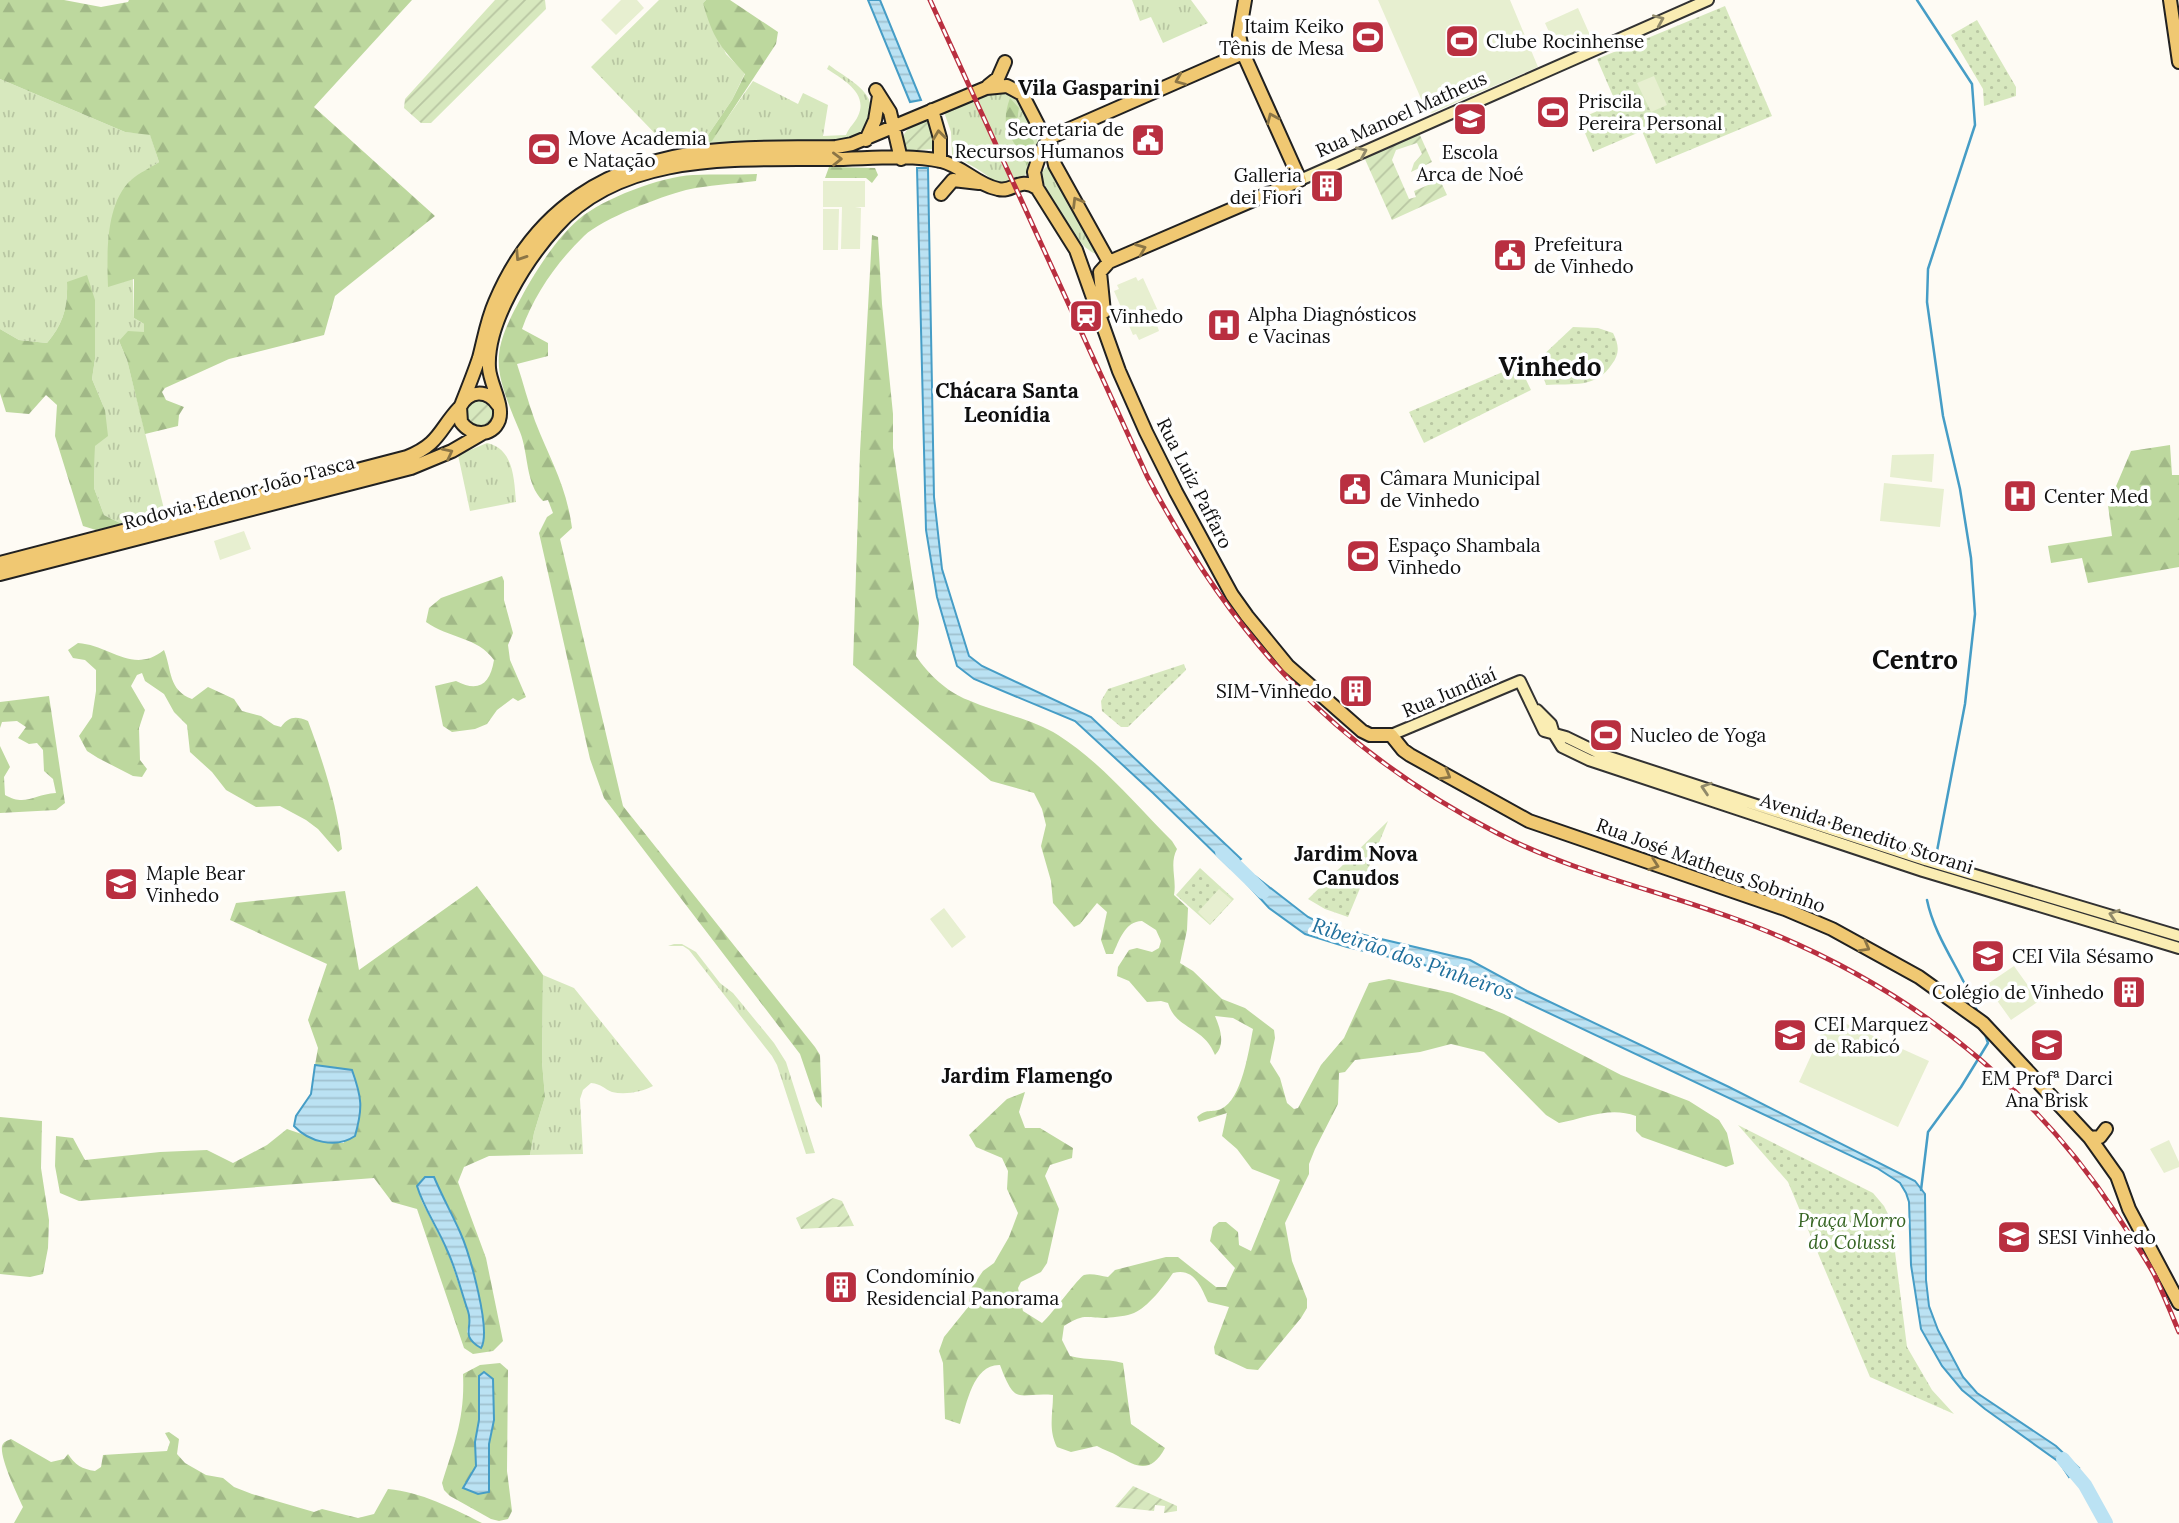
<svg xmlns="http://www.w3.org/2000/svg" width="2179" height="1523" font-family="Lora,serif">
<defs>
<pattern id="grass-tufts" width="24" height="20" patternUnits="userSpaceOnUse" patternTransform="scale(1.75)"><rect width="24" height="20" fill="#d7e8be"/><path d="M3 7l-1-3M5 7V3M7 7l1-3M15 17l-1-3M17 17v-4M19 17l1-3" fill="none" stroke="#b8c6a2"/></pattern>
<pattern id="forest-firs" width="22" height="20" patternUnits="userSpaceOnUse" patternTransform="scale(1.75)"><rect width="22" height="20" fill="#bdd89e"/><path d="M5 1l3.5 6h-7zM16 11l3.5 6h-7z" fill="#a1b887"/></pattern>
<pattern id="park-dots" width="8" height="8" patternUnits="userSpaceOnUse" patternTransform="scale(1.75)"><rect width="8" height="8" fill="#d7e8be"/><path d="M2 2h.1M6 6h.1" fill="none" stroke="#b8c6a2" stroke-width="1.8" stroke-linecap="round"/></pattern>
<pattern id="garden-furrows" width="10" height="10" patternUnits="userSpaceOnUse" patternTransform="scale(1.75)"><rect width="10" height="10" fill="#d7e8be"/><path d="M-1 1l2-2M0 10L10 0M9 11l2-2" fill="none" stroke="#b8c6a2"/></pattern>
<pattern id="water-rules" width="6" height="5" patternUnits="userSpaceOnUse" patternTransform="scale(1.75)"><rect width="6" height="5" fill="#bbe2f3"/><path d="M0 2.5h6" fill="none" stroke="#a0c1cf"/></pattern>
</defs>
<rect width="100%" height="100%" fill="#fefbf4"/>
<path fill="url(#grass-tufts)" d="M 659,0 L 706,0 L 703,3 L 726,54 L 745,73 L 732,100 L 706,138 L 678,140 L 666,145 L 591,67 Z
M 1132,0 L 1191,0 L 1208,23 L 1163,43 L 1151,17 L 1140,21 Z
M 829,65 C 847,79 878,92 870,118 C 866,129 857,136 846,139 L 704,144 L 712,140 L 753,81 L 798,104 L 803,93 L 828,105 L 823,136 L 846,135 C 849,127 855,123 858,116 C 869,93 842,79 827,69 Z
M 0,79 L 125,132 L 150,134 L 159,162 L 130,181 L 134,318 L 144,324 L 144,332 L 119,341 L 127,360 L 164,509 L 157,515 L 122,524 L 104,515 L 94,488 L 95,446 L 105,410 L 92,379 L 95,359 L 67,282 C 68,307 63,324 47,343 L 19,340 L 0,329 Z
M 994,92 C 1003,93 1012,95 1019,102 C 1027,111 1039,135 1038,147 C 1036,164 1022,186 1004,186 C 998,185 994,181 990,178 C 978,168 965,162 952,155 L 951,132 L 944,112 Z
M 1046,167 L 1050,168 L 1099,250 L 1097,254 C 1078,250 1049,197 1042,178 L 1042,172 Z
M 487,443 C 514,449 514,479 516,502 L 470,511 L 458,455 Z
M 674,944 L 682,944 L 696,952 L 720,983 L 733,993 L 774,1043 L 786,1062 L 815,1153 L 806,1154 L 777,1065 L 772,1056 L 689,950 L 683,946 L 668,946 Z
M 543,975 L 574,988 L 653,1086 C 642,1092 625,1095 612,1092 C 604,1089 602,1084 591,1083 L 583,1090 L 580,1099 L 583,1154 L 530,1155 L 534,1133 L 545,1097 L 542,1062 Z"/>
<path fill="url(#forest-firs)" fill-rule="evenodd" d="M 0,0 L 64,0 L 101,7 L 128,2 L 129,0 L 412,0 L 314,107 L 435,216 L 335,296 L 324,335 L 229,359 L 165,388 L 162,392 L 166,400 L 184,407 L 179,415 L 178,426 L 145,434 L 127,360 L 119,341 L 128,331 L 144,332 L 144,324 L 134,318 L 134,279 L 108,287 C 107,255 105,204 131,180 C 139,173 150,168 159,162 L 150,135 L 125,132 L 0,79 Z
M 706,0 L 730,0 L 778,32 L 776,44 L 712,141 L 704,144 L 676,146 L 678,140 L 706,138 L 732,100 L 745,74 C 720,46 713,39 703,3 Z
M 1010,98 L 1019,108 L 1017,119 L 1026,128 L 1034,142 L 1027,166 C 1014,138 998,131 1010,98 Z
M 829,167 L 875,168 L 878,175 L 872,183 L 866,178 L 825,178 Z
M 757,174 L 756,181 C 733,184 708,185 686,190 C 660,197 603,218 584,236 C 557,262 534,295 522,329 L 548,343 L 548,356 L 517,364 C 523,382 528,402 535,421 C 550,460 566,484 572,528 L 560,539 L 623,806 L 815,1047 L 820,1055 L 822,1108 L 816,1101 L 800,1054 L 604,798 L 590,759 L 539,533 L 547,517 L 553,513 L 548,500 L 543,501 C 525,483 529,455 520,432 C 491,363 490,353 527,287 C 541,263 558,237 579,219 C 604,198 660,177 693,175 C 714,174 736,175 757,174 Z
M 872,235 L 878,237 L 882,304 L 893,414 L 893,448 L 919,622 L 916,656 C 928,674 947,692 968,700 C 997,713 1031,718 1058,735 C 1102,763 1135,804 1172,841 L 1177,849 C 1169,864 1177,879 1174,895 L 1188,908 L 1187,930 L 1180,963 L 1193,971 L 1222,999 L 1245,1008 L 1274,1030 L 1275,1038 L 1270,1062 L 1280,1078 L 1287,1103 L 1294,1109 L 1298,1108 L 1321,1065 L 1344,1038 L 1369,983 L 1389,979 L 1452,993 L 1504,1014 L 1621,1075 L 1689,1101 L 1719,1120 L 1727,1133 L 1734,1164 L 1726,1167 L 1642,1137 L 1636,1131 L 1636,1116 C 1610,1106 1585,1118 1559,1123 L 1546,1115 L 1484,1052 L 1451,1044 L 1420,1052 L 1355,1060 L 1345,1072 L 1339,1073 L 1338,1104 L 1315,1149 L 1309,1164 L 1309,1174 L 1285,1223 L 1292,1261 L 1307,1299 L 1307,1308 L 1301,1318 L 1258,1370 L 1247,1369 L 1215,1354 L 1214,1347 L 1229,1307 L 1208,1302 C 1201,1287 1194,1267 1173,1273 C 1165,1285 1147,1308 1134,1313 C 1127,1316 1115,1317 1106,1318 C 1086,1318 1084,1313 1064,1326 L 1062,1340 L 1070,1356 C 1089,1361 1105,1358 1123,1363 L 1131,1424 L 1165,1448 C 1152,1472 1139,1469 1118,1456 C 1111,1452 1104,1450 1097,1446 L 1071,1452 L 1057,1447 C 1048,1429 1053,1414 1053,1395 C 1018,1392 1016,1408 1000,1365 C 973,1364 967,1404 960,1424 L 945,1419 L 943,1363 L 939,1351 L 944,1337 L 969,1306 L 970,1290 L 983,1271 L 994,1263 L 1009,1237 L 1018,1213 L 1007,1189 L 1008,1171 L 1002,1158 L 976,1147 L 969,1135 L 1007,1099 L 1025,1092 L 1019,1112 L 1025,1128 L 1040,1128 L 1073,1148 L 1072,1158 L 1050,1165 L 1045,1176 L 1059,1209 L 1047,1263 L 1041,1272 L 1021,1282 L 1018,1288 L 1023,1311 L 1042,1323 C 1052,1314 1079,1277 1084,1275 C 1092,1273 1100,1276 1108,1277 L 1115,1270 L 1166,1257 L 1178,1257 L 1216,1287 L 1226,1287 L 1235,1268 L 1210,1241 L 1213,1227 L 1219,1222 L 1226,1222 L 1238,1232 L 1239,1245 L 1251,1251 L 1280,1180 L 1252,1169 L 1237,1149 L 1222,1136 L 1227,1113 L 1199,1122 L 1197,1117 C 1207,1108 1211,1113 1221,1109 C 1242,1100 1249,1049 1253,1029 L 1233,1018 L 1215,1016 C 1220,1028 1226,1044 1215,1055 C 1204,1026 1176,1030 1168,1003 L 1161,1001 L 1147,1002 L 1129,981 L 1117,976 L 1118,967 L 1129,950 L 1137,948 L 1152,952 L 1159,948 L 1161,941 L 1156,930 L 1142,921 C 1125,921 1119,941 1113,954 L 1106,954 L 1101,940 L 1107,912 L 1097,903 L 1080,924 L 1074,927 L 1053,903 L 1051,881 L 1041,846 L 1046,825 L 1042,809 L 1034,793 L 991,781 L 853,665 L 860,452 Z
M 87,275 L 95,300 L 95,359 L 92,379 L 105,410 L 108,436 L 95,446 L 94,488 L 104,515 L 122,524 L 96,530 L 83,526 L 55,436 L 57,405 L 46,395 L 29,414 L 6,412 L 0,393 L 0,329 L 19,340 L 47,343 C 63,324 68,307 67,282 Z
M 2170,445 L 2172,475 L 2179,475 L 2179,567 L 2088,583 L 2082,558 L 2051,563 L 2048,546 L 2112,536 L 2108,505 L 2131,451 Z
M 502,576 L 504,581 L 504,600 L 513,633 L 508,645 L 510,660 L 526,697 L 518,701 L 513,698 L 497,710 L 487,724 L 475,729 L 452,732 L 443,726 L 435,686 L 456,681 C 479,693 490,684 494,660 C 478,637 448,638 426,622 L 429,608 L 441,598 Z
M 78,643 C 110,645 133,675 164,650 C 172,670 168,690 192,699 L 208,687 L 234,699 L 242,711 L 261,716 L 274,725 L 281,727 C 289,716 296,716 308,721 C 324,764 337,805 342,849 L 338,852 L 318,829 L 306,820 L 280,806 L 256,807 L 226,790 L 212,772 L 190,752 L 187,725 L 174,712 L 164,694 L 145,681 L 142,673 L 137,675 L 131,686 L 145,710 L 139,728 L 140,760 L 147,769 L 142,777 L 133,776 L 98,758 L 87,751 L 79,736 L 92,717 L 96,691 L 96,670 L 85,660 L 73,658 L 68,650 Z
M 49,696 L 65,803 L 56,810 L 0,813 L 0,746 L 10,767 L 4,777 L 5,795 C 26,807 34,794 56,793 L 53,779 L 44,771 L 43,750 L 37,743 L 29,744 L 18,738 L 26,727 L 17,721 L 2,722 L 0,728 L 0,702 Z
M 477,886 L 543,975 L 542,1062 L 545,1097 L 534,1133 L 530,1155 L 489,1156 L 464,1167 L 458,1182 L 486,1258 L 503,1341 L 493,1351 L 473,1354 L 464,1348 L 417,1209 L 392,1202 L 374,1178 L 79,1201 L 60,1193 L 55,1166 L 56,1136 L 73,1138 L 85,1160 L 160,1152 L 207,1150 L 233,1163 L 267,1145 L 287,1129 L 328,1143 L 344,1143 L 353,1070 L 315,1065 L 318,1048 L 308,1020 L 327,964 L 230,920 L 236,903 L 345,891 L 359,970 ZM 425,1177 L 481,1348 L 467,1332 L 470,1317 L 447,1250 L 422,1202 L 417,1186 Z
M 0,1117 L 42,1121 L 41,1168 L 49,1220 L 48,1248 L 43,1274 L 30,1277 L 0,1274 Z
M 500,1363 L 508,1370 L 507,1471 L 512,1511 L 508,1519 L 499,1521 L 491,1519 L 450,1496 L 444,1490 L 442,1483 C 455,1442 465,1417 463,1374 L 480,1365 ZM 484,1372 L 493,1379 L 494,1420 L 489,1444 L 489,1473 L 463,1488 L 476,1466 L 475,1442 L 479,1420 L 479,1376 Z
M 169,1432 L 179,1439 L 177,1454 L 185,1463 L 206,1475 L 223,1478 L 234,1487 L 252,1494 L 314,1512 L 322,1509 L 358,1518 L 374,1514 L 388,1489 C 421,1492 452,1508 482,1523 L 14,1523 L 23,1507 C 17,1494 0,1459 2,1446 C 4,1441 7,1441 11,1439 L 51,1462 L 64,1459 L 68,1454 C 75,1465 82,1469 95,1471 L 101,1467 L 103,1455 L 167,1451 L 170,1442 L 165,1433 Z"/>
<path fill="url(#park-dots)" d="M 1725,6 L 1772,116 L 1656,164 L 1642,131 L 1593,152 L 1579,119 L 1616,103 L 1597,59 Z
M 1977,20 L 2016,87 L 2016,96 L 1984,106 L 1983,89 L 1951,35 Z
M 1573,327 L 1598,328 L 1613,333 C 1619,345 1620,353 1612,364 C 1596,389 1573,383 1546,385 L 1538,360 Z
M 1519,365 L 1531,390 L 1424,443 L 1409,412 Z
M 1184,664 L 1186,670 L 1128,727 L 1121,727 L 1102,711 L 1101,701 L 1108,689 Z
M 1388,821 L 1348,917 L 1325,909 L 1308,899 Z
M 1200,868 L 1234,899 L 1210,925 L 1176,895 Z
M 1738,1125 L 1873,1193 L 1884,1206 L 1891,1220 L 1907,1347 L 1932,1390 L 1954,1414 L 1870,1377 L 1788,1182 Z"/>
<path fill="url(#garden-furrows)" d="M 495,0 L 545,0 L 546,9 L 431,123 L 421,123 L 404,108 L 405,99 Z
M 927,119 L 932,122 L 935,145 L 933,149 L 906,151 C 897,131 911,126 927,119 Z
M 1419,133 L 1432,162 L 1411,172 L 1414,163 L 1422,154 L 1417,143 L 1396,150 L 1392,160 L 1409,199 L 1416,197 L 1414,191 L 1440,180 L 1447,195 L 1392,220 L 1364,157 Z
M 483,398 L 495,409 L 493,423 L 481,429 L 465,420 L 465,406 L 468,402 Z
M 833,1198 L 842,1201 L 854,1226 L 801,1229 L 796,1218 Z
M 1133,1486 L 1177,1506 L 1177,1511 L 1164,1513 L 1165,1506 L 1155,1505 L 1154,1511 L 1115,1507 Z"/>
<path fill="#e7efd0" d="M 621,0 L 637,0 L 644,8 L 616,35 L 601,20 Z
M 1378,0 L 1510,0 L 1538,67 L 1432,113 L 1426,110 Z
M 1578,8 L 1590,35 L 1557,50 L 1545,23 Z
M 1654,76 L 1667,105 L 1651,112 L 1637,83 Z
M 823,181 L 865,181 L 865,207 L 855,207 L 861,208 L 860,249 L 841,249 L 842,207 L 823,207 Z
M 823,209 L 839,209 L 838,250 L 823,250 Z
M 1136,277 L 1138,281 L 1143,278 L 1163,322 L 1157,325 L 1159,331 L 1139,340 L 1136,334 L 1133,335 L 1114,291 L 1119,289 L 1117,285 Z
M 1934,454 L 1932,482 L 1890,477 L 1892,455 Z
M 1884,483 L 1944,489 L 1940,527 L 1880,521 Z
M 244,531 L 251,549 L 220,560 L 214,541 Z
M 1219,889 L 1232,900 L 1210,924 L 1198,912 Z
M 944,908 L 966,937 L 952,948 L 930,919 Z
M 2014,966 L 2039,1001 L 2011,1020 L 1986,985 Z
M 1829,1016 L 1929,1061 L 1898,1127 L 1799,1082 Z
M 2169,1140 L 2179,1162 L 2179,1167 L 2164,1173 L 2150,1149 Z"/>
<path fill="url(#water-rules)" stroke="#469dc6" stroke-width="2" d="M 868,0 L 880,0 L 921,100 L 910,102 Z
M 917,168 L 928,168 L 934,497 L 942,569 L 969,656 L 982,666 L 1091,717 L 1241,859 L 1230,868 L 1153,793 L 1075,721 L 974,679 L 957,666 L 937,597 L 926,530 Z
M 1255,876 L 1308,917 L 1326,926 L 1470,960 L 1527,991 L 1729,1087 L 1915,1181 L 1925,1194 L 1926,1280 L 1929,1306 L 1938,1330 L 1963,1377 L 1977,1393 L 2056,1446 L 2079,1468 L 2069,1477 L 2059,1462 L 1985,1409 L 1962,1390 L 1942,1366 L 1921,1329 L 1911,1265 L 1909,1202 L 1906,1193 L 1900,1183 L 1877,1168 L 1481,981 L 1441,969 L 1347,947 L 1305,934 L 1269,908 L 1247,884 Z
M 315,1065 L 352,1070 C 362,1098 363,1108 355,1136 C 336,1149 309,1142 294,1126 L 296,1116 L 311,1094 Z
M 425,1177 L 434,1177 C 442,1196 452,1214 460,1232 C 469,1252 492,1331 481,1348 C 459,1335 474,1328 468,1311 C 461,1291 456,1269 447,1250 C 438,1228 424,1209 417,1186 Z
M 484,1372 L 493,1379 L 494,1420 L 489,1444 L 489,1492 L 478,1494 L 463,1488 L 476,1466 L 475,1442 L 479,1420 L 479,1376 Z"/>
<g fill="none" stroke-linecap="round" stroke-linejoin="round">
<path stroke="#469dc6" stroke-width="2.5" d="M 1917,0 L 1972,84 L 1975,125 L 1928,269 L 1927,302 L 1943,416 L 1960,489 L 1971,558 L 1975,614 L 1965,704 L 1937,851
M 1927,900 C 1935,939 1963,973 1977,1011
M 1921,1190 L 1928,1132 L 1961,1087 L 1988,1043 L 1984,1031"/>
<path stroke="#bbe2f3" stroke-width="14" d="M 1222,852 L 1263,892
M 2063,1459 L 2085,1485 L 2106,1523"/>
<g stroke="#323232" stroke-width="14">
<path id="secondary" d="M 1300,180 L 1708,0
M 1537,710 L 1551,724 L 1554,734 L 1562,747 L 1589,760 L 1923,871 L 2179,948
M 1391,735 L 1520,681 L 1544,731 L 1566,737 L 1603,755 L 1925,860 L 2179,936"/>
</g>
<g stroke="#212121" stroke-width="16">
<path id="primary" d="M 2170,0 L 2179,62
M 988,86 L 998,78 L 1005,62
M 876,90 L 890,112 L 901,159
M 932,110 L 940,138 L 940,161
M 1049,138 L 1040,154 L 1034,172 L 1037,188 L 1076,250 L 1119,371 L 1146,432 L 1176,492 L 1232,595 L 1247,616 L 1288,666 L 1362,731 L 1370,735 L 1391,735 L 1403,750 L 1410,755 L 1529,821 L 1785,909 L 1832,929 L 1919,977 L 1983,1023 L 2090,1138 L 2117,1176 L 2129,1209 L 2179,1303
M 1049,138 L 1243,53
M 866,140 L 875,120 L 879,96
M 941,194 L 953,180 L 979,183
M 1104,312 L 1100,272 L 1109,262 L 1300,180 L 1243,53 L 1239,35 L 1245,0
M 462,403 C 468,388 474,373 479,358 C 484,339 487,320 495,302 C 535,207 609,163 709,151 C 751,146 794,148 836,147 L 852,144 L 986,88 L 1007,86 L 1022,94 L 1039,127 L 1049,138 L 1055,165 L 1109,262
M 498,405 C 487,389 469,390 460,407 L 461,422 C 471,436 492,438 499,420 C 504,405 490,384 489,368 C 486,323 526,260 556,227 C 623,151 738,160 830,159 C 866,159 906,154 941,161 C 962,166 977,185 998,189 C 1013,193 1019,176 1037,188
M 0,563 L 407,457 C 440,444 439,429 460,407
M 0,574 L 411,468 L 452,451 L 483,433
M 2090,1138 L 2100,1137 L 2106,1129"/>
</g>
<use href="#secondary" stroke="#faedb3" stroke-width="10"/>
<use href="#primary" stroke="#f0c872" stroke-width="12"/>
<g stroke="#b92f40" stroke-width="5">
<path id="rail" d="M 930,0 L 1147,476 C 1233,638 1333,748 1497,833 C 1579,876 1673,893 1759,928 C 1907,987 2029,1081 2117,1215 C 2129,1234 2143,1254 2154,1274 C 2163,1293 2171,1313 2179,1332"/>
</g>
<use href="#rail" stroke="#fff" stroke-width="2.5" stroke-dasharray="8" stroke-linecap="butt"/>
</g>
<defs><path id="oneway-chevron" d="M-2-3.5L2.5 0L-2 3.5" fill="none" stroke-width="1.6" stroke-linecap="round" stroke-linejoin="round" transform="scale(1.75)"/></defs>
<g stroke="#918a6a">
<use href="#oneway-chevron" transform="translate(1659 20) rotate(-23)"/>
<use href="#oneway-chevron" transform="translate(1362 152) rotate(-24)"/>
<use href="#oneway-chevron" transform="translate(1706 788) rotate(-162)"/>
<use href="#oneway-chevron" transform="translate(2114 915) rotate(-162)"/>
</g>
<g stroke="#8b7546">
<use href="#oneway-chevron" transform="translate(1180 80) rotate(157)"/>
<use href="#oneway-chevron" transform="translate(1272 118) rotate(-114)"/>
<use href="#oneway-chevron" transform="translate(939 135) rotate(-97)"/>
<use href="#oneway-chevron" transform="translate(837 159) rotate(-1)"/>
<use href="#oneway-chevron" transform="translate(1077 202) rotate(-121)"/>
<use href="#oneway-chevron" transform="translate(1141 249) rotate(-22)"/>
<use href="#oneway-chevron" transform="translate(520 256) rotate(123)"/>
<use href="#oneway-chevron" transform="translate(448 453) rotate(-27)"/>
<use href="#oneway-chevron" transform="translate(1446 775) rotate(30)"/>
<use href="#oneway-chevron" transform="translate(1654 865) rotate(19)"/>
<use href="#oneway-chevron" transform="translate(1865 947) rotate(29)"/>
</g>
<defs>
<g id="stadium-square" transform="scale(1.75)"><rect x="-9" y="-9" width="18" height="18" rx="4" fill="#b92f40" stroke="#fff"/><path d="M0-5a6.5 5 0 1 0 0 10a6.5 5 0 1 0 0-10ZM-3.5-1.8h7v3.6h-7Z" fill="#fff"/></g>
<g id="school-square" transform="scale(1.75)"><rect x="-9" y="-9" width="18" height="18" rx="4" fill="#b92f40" stroke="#fff"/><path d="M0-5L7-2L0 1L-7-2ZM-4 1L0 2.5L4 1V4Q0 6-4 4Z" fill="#fff"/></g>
<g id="civic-square" transform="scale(1.75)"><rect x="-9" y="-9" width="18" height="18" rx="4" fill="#b92f40" stroke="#fff"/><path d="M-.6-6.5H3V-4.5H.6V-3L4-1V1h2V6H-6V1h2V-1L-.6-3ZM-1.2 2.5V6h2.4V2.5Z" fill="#fff"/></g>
<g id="building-square" transform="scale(1.75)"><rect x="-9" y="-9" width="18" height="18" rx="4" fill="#b92f40" stroke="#fff"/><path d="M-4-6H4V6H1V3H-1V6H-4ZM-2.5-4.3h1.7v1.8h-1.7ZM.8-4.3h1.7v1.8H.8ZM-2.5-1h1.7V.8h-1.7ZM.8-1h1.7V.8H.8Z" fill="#fff"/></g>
<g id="station-square" transform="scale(1.75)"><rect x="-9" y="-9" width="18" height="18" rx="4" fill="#b92f40" stroke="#fff"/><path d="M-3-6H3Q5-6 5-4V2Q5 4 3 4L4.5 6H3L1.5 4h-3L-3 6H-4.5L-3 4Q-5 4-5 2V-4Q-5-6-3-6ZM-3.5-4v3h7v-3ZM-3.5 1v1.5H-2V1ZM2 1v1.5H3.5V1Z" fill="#fff"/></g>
<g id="hospital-square" transform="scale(1.75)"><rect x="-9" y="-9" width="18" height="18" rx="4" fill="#b92f40" stroke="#fff"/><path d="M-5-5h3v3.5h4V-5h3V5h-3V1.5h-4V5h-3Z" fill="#fff"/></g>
</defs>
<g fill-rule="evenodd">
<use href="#stadium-square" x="1368" y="37"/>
<use href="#stadium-square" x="1462" y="41"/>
<use href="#stadium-square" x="1553" y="112"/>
<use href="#school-square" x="1470" y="119"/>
<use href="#civic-square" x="1148" y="140"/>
<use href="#stadium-square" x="544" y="149"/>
<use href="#building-square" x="1327" y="186"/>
<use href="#civic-square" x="1510" y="255"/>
<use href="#station-square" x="1086" y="316"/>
<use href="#hospital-square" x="1224" y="325"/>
<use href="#civic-square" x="1355" y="489"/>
<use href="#hospital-square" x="2020" y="496"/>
<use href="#stadium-square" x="1363" y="556"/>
<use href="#building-square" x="1356" y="691"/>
<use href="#stadium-square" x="1606" y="735"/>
<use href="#school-square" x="121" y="884"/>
<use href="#school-square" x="1988" y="956"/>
<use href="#building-square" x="2129" y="992"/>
<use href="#school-square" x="1790" y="1035"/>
<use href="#school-square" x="2047" y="1045"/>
<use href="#school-square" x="2014" y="1237"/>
<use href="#building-square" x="841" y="1287"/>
</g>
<g text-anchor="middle" stroke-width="7" stroke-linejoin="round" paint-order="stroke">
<g font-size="19" fill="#101010" stroke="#fff" text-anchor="start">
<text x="1344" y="33" text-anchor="end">Itaim Keiko<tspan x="1344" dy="22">Tênis de Mesa</tspan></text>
<text x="1486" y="48">Clube Rocinhense</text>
<text x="1578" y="108">Priscila<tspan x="1578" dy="22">Pereira Personal</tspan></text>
<text x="1124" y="136" text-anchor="end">Secretaria de<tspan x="1124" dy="22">Recursos Humanos</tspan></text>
<text x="568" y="145">Move Academia<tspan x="568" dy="22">e Natação</tspan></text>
<text x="1470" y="159" text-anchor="middle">Escola<tspan x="1470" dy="22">Arca de Noé</tspan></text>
<text x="1302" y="182" text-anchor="end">Galleria<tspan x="1302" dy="22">dei Fiori</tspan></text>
<text x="1534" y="251">Prefeitura<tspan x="1534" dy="22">de Vinhedo</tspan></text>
<text x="1248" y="321">Alpha Diagnósticos<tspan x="1248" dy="22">e Vacinas</tspan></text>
<text x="1110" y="323">Vinhedo</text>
<text x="1380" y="485">Câmara Municipal<tspan x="1380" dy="22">de Vinhedo</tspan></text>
<text x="2044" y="503">Center Med</text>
<text x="1388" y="552">Espaço Shambala<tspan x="1388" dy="22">Vinhedo</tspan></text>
<text x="1332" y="698" text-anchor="end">SIM-Vinhedo</text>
<text x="1630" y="742">Nucleo de Yoga</text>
<text x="146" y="880">Maple Bear<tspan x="146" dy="22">Vinhedo</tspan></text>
<text x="2012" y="963">CEI Vila Sésamo</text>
<text x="2104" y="999" text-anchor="end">Colégio de Vinhedo</text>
<text x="1814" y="1031">CEI Marquez<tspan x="1814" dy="22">de Rabicó</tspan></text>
<text x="2047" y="1085" text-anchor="middle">EM Profª Darci<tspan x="2047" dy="22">Ana Brisk</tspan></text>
<text x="2038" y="1244">SESI Vinhedo</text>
<text x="866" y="1283">Condomínio<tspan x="866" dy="22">Residencial Panorama</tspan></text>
</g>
<g font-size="19" fill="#101010" stroke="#fff">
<text transform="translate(1401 114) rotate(-24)" y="7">Rua Manoel Matheus</text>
<text transform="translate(1195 483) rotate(63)" y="7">Rua Luiz Paffaro</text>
<text transform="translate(239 492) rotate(-15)" y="7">Rodovia Edenor João Tasca</text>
<text transform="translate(1449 692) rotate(-23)" y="7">Rua Jundiaí</text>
<text transform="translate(1867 833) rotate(18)" y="7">Avenida Benedito Storani</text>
<text transform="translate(1711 865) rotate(20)" y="7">Rua José Matheus Sobrinho</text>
</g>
<g font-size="19" font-style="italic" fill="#366523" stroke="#fff">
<text x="1852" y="1227">Praça Morro<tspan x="1852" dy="22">do Colussi</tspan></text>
</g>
<g font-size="21" font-weight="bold" fill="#101010" stroke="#fff">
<text x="1089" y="95">Vila Gasparini</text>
<text x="1007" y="398">Chácara Santa<tspan x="1007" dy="24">Leonídia</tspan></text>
<text x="1356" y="861">Jardim Nova<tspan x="1356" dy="24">Canudos</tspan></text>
<text x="1027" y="1083">Jardim Flamengo</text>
</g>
<g font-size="21" font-style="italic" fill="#1f6f9c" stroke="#fff">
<text transform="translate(1413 959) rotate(19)" y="7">Ribeirão dos Pinheiros</text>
</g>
<g font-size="26" font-weight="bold" fill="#101010" stroke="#fff">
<text x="1550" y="376">Vinhedo</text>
<text x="1915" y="669">Centro</text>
</g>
</g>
</svg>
